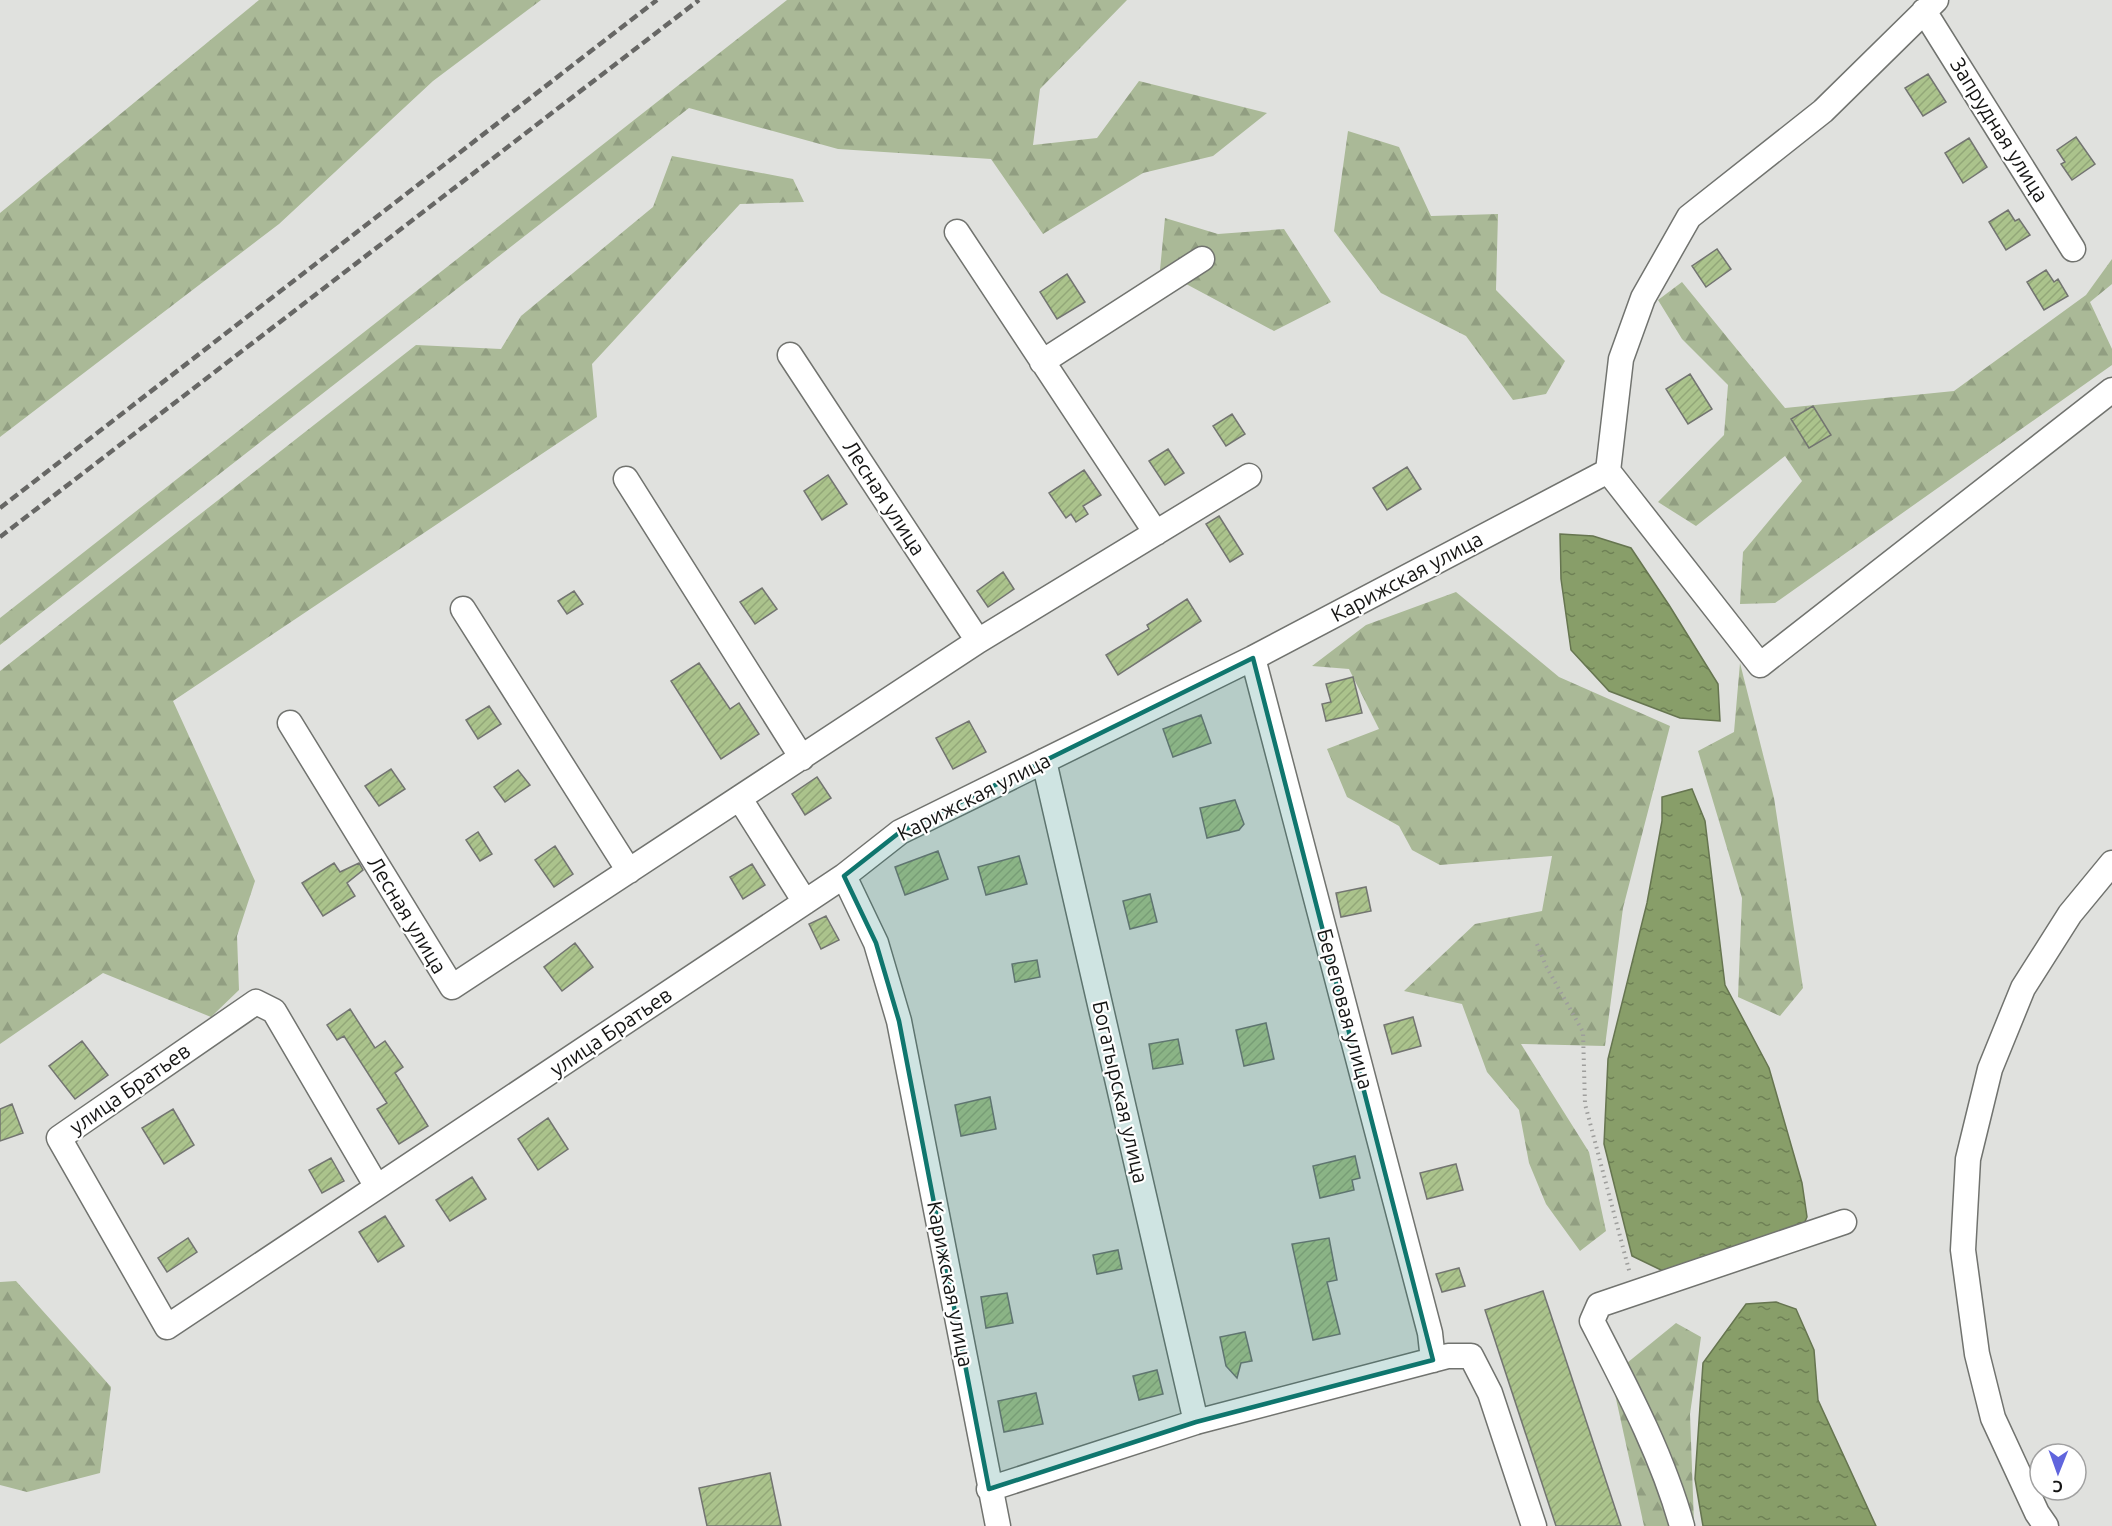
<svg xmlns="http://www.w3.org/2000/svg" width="2112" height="1526" font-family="Ubuntu,sans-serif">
<defs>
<pattern id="forest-firs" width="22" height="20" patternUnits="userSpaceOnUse" patternTransform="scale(1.5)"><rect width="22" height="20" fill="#aab997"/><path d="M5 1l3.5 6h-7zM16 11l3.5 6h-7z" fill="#919e81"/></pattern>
<pattern id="water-ripples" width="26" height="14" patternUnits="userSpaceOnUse" patternTransform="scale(1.5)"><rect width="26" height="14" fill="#889e69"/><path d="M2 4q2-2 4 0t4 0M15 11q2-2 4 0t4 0" fill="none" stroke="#6e8055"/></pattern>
<pattern id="building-hatch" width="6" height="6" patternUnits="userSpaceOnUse" patternTransform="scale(1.5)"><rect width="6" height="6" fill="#abc38c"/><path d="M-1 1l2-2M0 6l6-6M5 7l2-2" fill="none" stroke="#92a778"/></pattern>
</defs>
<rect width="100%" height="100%" fill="#e0e1de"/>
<path fill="url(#forest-firs)" d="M 259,0 L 541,0 L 433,81 L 279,224 L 0,437 L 0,213 Z
M 787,0 L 1127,0 L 1040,89 L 1033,145 L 1097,138 L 1139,81 L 1267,113 L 1213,156 L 1143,173 L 1043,234 L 991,159 L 838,149 L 689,108 L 0,645 L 0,618 Z
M 1348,131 L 1399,147 L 1431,216 L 1498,214 L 1496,290 L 1565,361 L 1546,394 L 1513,400 L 1466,336 L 1381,293 L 1334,231 Z
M 672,156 L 793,179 L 804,202 L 740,204 L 592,364 L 597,417 L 173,701 L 255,881 L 237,936 L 239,990 L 211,1017 L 103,973 L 0,1044 L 0,671 L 416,345 L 501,349 L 521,316 L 653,207 Z
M 1165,218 L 1218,234 L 1284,229 L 1331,302 L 1274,331 L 1160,270 Z
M 2112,259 L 2112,284 L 2090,302 L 2112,349 L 2112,365 L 1775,603 L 1740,604 L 1743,552 L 1802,481 L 1785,456 L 1696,526 L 1658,502 L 1724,435 L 1728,385 L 1682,339 L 1658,300 L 1682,282 L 1785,408 L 1954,391 L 2086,295 Z
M 1456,592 L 1559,677 L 1670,726 L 1623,908 L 1605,1046 L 1521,1044 L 1589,1152 L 1606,1231 L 1580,1251 L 1546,1204 L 1529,1163 L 1519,1110 L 1487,1072 L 1462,1004 L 1404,991 L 1475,924 L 1542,911 L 1552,856 L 1440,865 L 1412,850 L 1399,826 L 1347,797 L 1327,749 L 1379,729 L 1349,669 L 1312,666 L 1366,625 Z
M 1740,663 L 1774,798 L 1803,988 L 1780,1016 L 1738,997 L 1742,898 L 1698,751 L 1734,732 Z
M 16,1281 L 111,1387 L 100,1473 L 27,1492 L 0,1485 L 0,1282 Z
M 1676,1323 L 1701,1337 L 1690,1414 L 1694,1523 L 1688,1526 L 1644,1526 L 1611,1376 Z"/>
<path fill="url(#water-ripples)" stroke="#667550" stroke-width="1.5" d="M 1560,534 L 1593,536 L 1631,548 L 1669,605 L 1718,684 L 1720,721 L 1680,718 L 1609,691 L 1571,650 L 1561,579 Z
M 1692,789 L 1705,821 L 1725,985 L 1769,1068 L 1802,1183 L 1807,1217 L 1800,1233 L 1696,1273 L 1661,1270 L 1632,1256 L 1604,1144 L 1608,1059 L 1647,903 L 1662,821 L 1662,797 Z
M 1776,1302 L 1796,1309 L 1814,1350 L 1818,1400 L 1876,1526 L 1703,1526 L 1695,1479 L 1703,1363 L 1746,1304 Z"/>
<path fill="url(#building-hatch)" stroke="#737571" stroke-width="1.5" d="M 1928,74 L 1946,102 L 1923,116 L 1905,88 Z
M 2076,137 L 2095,164 L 2072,180 L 2061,164 L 2065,162 L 2057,150 Z
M 1969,138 L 1987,167 L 1963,183 L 1945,153 Z
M 2008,210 L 2015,221 L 2019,219 L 2030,235 L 2006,250 L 1989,222 Z
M 1717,249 L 1731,269 L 1706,287 L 1692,266 Z
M 2046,270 L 2054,282 L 2058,279 L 2068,296 L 2044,310 L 2027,282 Z
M 1067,274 L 1085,302 L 1057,319 L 1040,292 Z
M 1690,374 L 1712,409 L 1688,424 L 1666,389 Z
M 1813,406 L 1831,435 L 1809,448 L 1791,419 Z
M 1232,414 L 1245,434 L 1226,446 L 1213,426 Z
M 1168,449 L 1184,473 L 1165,485 L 1149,461 Z
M 1407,467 L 1421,489 L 1387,510 L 1373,488 Z
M 1084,470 L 1101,495 L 1083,506 L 1088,514 L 1076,522 L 1071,514 L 1066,518 L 1049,493 Z
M 828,475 L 847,504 L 822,520 L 804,491 Z
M 1219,516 L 1243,554 L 1230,562 L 1206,524 Z
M 1003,572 L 1014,589 L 988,607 L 977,591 Z
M 762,588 L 777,609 L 755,624 L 740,602 Z
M 574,591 L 583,604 L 567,614 L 558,601 Z
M 1187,599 L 1201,621 L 1118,675 L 1106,655 L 1149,629 L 1147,625 Z
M 699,663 L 730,709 L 739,703 L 759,734 L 721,759 L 671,681 Z
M 1353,677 L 1362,713 L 1326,721 L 1322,704 L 1331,702 L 1326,684 Z
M 489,706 L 501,724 L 478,739 L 466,720 Z
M 1201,715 L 1211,743 L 1173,757 L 1163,729 Z
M 969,721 L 986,752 L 953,769 L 936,738 Z
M 391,769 L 405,789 L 379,806 L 365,786 Z
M 518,770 L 530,785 L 505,802 L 494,787 Z
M 817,777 L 831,798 L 805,815 L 792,794 Z
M 1235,800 L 1244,824 L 1239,830 L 1207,838 L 1200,808 Z
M 478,832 L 492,854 L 480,861 L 466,840 Z
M 555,846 L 573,874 L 554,887 L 535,860 Z
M 938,851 L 948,879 L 905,895 L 895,867 Z
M 1019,856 L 1027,884 L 986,895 L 978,867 Z
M 334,863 L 340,872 L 359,863 L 363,870 L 347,883 L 355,896 L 323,916 L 302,883 Z
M 752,864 L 765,885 L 743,899 L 730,877 Z
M 1366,887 L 1371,911 L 1341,917 L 1336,893 Z
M 1150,894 L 1157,922 L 1130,929 L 1123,901 Z
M 826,916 L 839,940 L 821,949 L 809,924 Z
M 575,943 L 593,967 L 562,991 L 544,967 Z
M 1037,960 L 1040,977 L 1015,982 L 1012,964 Z
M 350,1009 L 375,1048 L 385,1041 L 403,1067 L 395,1073 L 428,1126 L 399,1144 L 377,1109 L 387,1103 L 344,1036 L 337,1040 L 327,1025 Z
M 1413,1017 L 1421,1046 L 1392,1054 L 1384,1025 Z
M 1266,1023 L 1274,1059 L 1244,1066 L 1236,1030 Z
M 1178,1039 L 1183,1064 L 1153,1069 L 1149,1044 Z
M 82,1041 L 108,1075 L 75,1099 L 49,1066 Z
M 990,1097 L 996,1129 L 961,1136 L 955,1105 Z
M 12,1104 L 23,1133 L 0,1141 L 0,1109 Z
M 173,1109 L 194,1145 L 164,1164 L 142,1128 Z
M 548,1118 L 568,1149 L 538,1170 L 518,1139 Z
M 1355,1156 L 1360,1178 L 1352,1180 L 1354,1190 L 1320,1198 L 1313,1166 Z
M 331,1158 L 344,1181 L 322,1193 L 309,1170 Z
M 1456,1164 L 1463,1190 L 1427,1199 L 1420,1173 Z
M 472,1177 L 486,1199 L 450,1221 L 436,1200 Z
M 385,1216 L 404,1246 L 378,1262 L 359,1232 Z
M 188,1238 L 197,1252 L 167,1272 L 158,1258 Z
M 1329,1238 L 1337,1280 L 1327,1282 L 1340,1334 L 1313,1340 L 1292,1244 Z
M 1118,1250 L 1122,1269 L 1097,1274 L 1093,1255 Z
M 1459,1268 L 1465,1286 L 1442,1292 L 1436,1274 Z
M 1543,1291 L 1621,1526 L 1556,1526 L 1485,1310 Z
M 1007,1293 L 1013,1323 L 986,1328 L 981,1297 Z
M 1245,1332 L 1252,1361 L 1241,1363 L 1237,1378 L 1226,1366 L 1220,1337 Z
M 1157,1370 L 1163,1394 L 1139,1400 L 1133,1376 Z
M 1036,1393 L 1043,1424 L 1004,1432 L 998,1401 Z
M 770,1473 L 781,1526 L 707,1526 L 699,1488 Z"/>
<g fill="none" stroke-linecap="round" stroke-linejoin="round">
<g stroke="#71736f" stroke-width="27">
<path id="minor" d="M 1936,0 L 1823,111 L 1689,217 L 1643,298 L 1621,359 L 1608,471 L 1760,665 L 2112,390
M 1924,11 L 2073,249
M 957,232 L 1156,533
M 790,355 L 978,641
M 1042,362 L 1202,259
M 626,479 L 802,758
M 463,609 L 629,871
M 1253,658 L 1430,1333 L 1433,1360
M 290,723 L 452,987 L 978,641 L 1249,476
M 1044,761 L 1196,1422
M 740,799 L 805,902
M 377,1187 L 274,1011 L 256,1002 L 59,1138 L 167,1327 L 805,902 L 844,876
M 989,1489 L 1196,1422 L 1448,1356 L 1471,1356 L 1490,1393 L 1534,1526
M 998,1526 L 899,1021 L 876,943 L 844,876 L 900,832 L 1253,658 L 1608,471
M 1682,1526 C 1662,1454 1626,1387 1592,1321 L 1599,1305 L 1844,1222
M 2046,1526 L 2037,1513 L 1993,1418 L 1977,1354 L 1963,1250 L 1968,1159 L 1990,1069 L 2023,988 L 2070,914 L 2112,863"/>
</g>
<path stroke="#9e9e9c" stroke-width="4" stroke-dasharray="1.5 4.5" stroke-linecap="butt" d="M 1537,944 L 1546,966 L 1583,1032 L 1585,1104 L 1630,1274"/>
<use href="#minor" stroke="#fff" stroke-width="24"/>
<path stroke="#676765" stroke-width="4.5" stroke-dasharray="9 4.5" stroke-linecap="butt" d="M 0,508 L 657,0
M 0,537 L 699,0"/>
</g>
<path fill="#0f766e" fill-opacity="0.2" stroke="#0f766e" stroke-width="4.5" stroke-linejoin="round" d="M 1253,658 L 1433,1360 L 1196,1422 L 989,1489 L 899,1021 L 876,943 L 844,876 L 900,832 Z"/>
<g text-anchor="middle" stroke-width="4.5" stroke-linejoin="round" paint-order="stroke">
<g font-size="21" fill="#151514" stroke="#fff">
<text transform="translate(1999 130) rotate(58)" y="7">Запрудная улица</text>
<text transform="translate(884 498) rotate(57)" y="7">Лесная улица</text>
<text transform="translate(1407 577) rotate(-28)" y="7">Карижская улица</text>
<text transform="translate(974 797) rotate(-27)" y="7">Карижская улица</text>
<text transform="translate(407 915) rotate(59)" y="7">Лесная улица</text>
<text transform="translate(1345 1009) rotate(75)" y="7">Береговая улица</text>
<text transform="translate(611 1032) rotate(-34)" y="7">улица Братьев</text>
<text transform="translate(130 1089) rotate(-35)" y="7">улица Братьев</text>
<text transform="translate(1120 1092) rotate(77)" y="7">Богатырская улица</text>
<text transform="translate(950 1284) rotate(79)" y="7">Карижская улица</text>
</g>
</g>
<g transform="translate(2058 1472) rotate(181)"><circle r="28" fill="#ffffff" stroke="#a1a1a1" stroke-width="1.5"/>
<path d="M0-4.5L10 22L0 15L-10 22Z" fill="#6065dd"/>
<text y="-9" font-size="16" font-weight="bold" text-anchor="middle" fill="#151514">С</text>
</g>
</svg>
